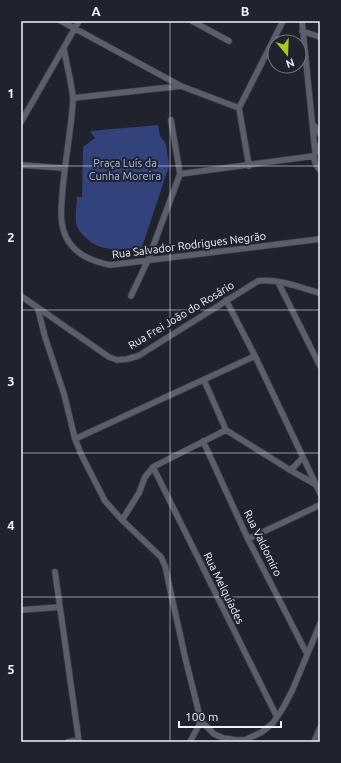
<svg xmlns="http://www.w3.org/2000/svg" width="341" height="763" font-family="Ubuntu,sans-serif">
<rect width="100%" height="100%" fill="#20232e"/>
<path fill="#34427c" d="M 158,125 L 160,136 L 166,144 L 169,166 L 142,247 C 120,249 101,254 84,236 C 80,232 76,227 76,222 C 75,214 77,205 77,197 L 82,197 L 83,147 L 95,138 L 90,131 Z"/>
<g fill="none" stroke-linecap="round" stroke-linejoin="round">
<g stroke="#3d4048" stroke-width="7">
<path id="street" d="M 61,21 L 181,86 L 239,108
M 192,21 L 229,41
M 302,21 L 315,151
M 302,31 L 320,37
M 64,49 C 66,63 73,88 73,100 C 71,133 64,165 62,198 C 61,211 60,224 66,237 C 75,255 92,261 110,265 L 320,239
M 73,98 L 181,86
M 21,122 L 79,21
M 313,124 L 320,134
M 320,145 C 313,152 312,162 320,170
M 21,165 L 64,168
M 249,166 L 239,108 L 283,21
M 180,174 L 314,156
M 278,282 L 320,366
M 21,296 L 109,357 L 117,360 L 127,359 L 138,356 L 258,281 C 278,278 301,288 320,293
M 131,296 L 148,260 L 180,174 L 171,120
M 226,300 L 255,356 L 320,493
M 38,309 L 45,337 L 64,394 L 75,439 L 82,456 L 105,501 L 122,520 L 161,557 L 165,566 L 185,657 L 201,721 L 214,734 L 223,738 L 236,740 L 245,740 L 262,732 L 273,723 L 283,708 L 292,691 L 320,624
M 204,380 L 226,430
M 75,439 L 255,356
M 203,441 L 248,539 L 307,654
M 153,467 L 277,717
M 290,470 L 295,466 L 303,457
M 122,520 L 139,493 L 145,477 L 153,467 L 226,430 L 290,470 L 320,487
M 248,539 L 320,505
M 55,572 L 79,742
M 21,610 L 60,607
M 68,742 L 79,740
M 190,742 L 201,721
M 314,742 L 320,728"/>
</g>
<use href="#street" stroke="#5b5f6c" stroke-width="5.5"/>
</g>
<path fill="none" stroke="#f0f3fa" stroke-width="1" stroke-opacity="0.55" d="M 170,21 L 170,742M 21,166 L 320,166M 21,310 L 320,310M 21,453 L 320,453M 21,597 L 320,597"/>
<g text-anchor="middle" stroke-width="4" stroke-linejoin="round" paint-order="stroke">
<g font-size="11" fill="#abbefc" stroke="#20232e">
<text x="125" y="167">Praça Luís da<tspan x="125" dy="13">Cunha Moreira</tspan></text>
</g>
<g font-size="11" fill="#f0f3fa" stroke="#20232e">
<text transform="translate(189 245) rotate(-7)" y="4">Rua Salvador Rodrigues Negrão</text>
<text transform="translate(181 315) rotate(-31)" y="4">Rua Frei João do Rosário</text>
<text transform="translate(263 543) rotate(64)" y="4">Rua Valdomiro</text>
<text transform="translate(224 588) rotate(64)" y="4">Rua Melquíades</text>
</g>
</g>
<rect width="341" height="763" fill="none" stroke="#20232e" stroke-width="44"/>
<g transform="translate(287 54) rotate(161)"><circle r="19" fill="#20232e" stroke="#737680"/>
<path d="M0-3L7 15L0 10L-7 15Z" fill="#a7c81f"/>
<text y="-6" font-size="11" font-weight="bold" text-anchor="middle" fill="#f0f3fa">N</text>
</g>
<path d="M179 721v6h102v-6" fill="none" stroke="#f0f3fa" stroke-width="2"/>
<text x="185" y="721" font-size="12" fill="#f0f3fa" stroke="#20232e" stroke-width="3" paint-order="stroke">100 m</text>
<rect x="22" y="22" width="297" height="719" fill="none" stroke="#f0f3fa" stroke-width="1.5"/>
<g font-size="13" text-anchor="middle" font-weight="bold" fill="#f0f3fa">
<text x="96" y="16">A</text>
<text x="245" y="16">B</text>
<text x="11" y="98">1</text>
<text x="11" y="242">2</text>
<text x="11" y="386">3</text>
<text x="11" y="530">4</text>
<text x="11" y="674">5</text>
</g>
</svg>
